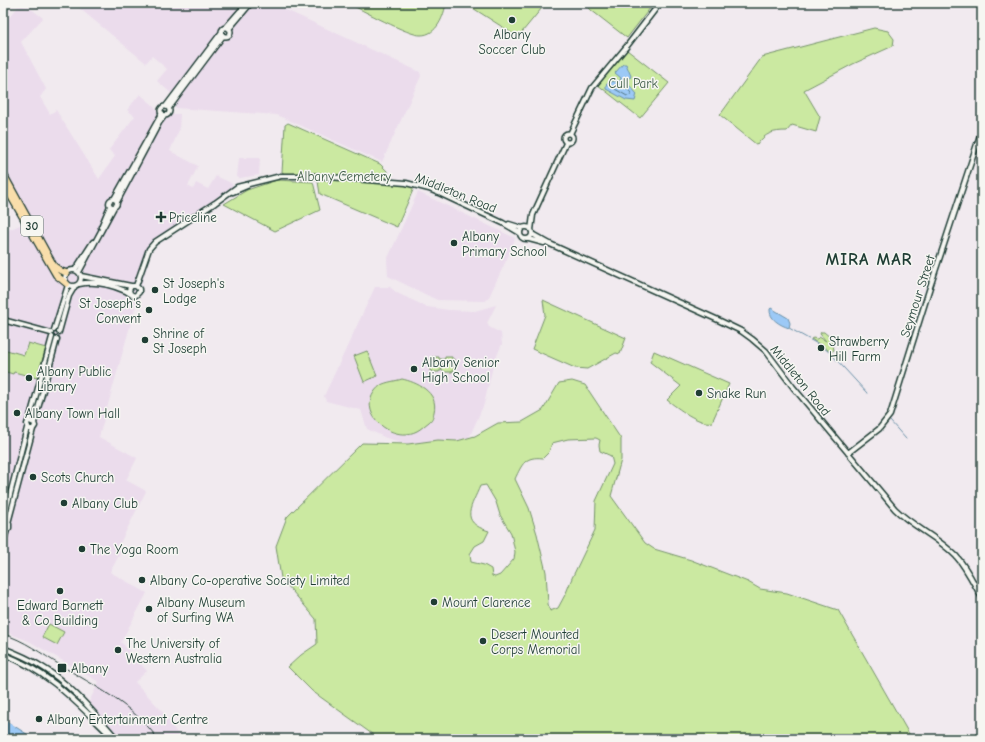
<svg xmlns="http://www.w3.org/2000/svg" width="985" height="742" font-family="'Comic Neue',sans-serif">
<rect width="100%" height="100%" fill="#f1eaef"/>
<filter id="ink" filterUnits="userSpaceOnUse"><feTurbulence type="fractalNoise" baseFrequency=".025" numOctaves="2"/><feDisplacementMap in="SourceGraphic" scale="8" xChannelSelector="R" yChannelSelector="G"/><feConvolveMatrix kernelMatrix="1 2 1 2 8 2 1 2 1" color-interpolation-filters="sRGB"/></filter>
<g filter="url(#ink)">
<path fill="#ebdcec" d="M 73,3 L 245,3 L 229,23 L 222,26 L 220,29 L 219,33 L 172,94 L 157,81 L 167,69 L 152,56 L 146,63 Z
M 253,3 L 271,3 L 420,72 L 421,76 L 382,162 L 277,115 L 175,108 L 175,103 L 222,42 L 229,39 L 233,34 L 233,28 Z
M 22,6 L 30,8 L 43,18 L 21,42 L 46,89 L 40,97 L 50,114 L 56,110 L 99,179 L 115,156 L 109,150 L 135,116 L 127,110 L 140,94 L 153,105 L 162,116 L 165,118 L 174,114 L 180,114 L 179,130 L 170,151 L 198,166 L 188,186 L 193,189 L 196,183 L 208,189 L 216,176 L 231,183 L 233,186 L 233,188 L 194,212 L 154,240 L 99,437 L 137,458 L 126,480 L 146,491 L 119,545 L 123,548 L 110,572 L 147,593 L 121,642 L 147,671 L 135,682 L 162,711 L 181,739 L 116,739 L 87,706 L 99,682 L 29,641 L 3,631 L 3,258 L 8,250 L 6,231 L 27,222 L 3,176 L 3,25 L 18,7 Z
M 239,158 L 260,158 L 259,175 L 240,178 L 237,177 Z
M 418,192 L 515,238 L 512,248 L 488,299 L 485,301 L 437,300 L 388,276 L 387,260 Z
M 375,287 L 390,287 L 397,293 L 427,307 L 449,310 L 475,311 L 496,305 L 487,323 L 489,327 L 501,333 L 502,344 L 494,362 L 484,404 L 469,438 L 457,441 L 438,440 L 408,444 L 386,438 L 367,429 L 361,410 L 326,401 L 324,396 Z"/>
<path fill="#cbe9a1" stroke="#75936a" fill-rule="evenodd" d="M 347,3 L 446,3 C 444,16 437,35 421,35 C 409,36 361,9 347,3 Z
M 465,3 L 546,3 L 518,37 Z
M 582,3 L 654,3 L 627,38 Z
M 874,28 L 888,31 L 894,39 L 893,46 L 853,64 L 804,90 L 820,117 L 816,132 L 792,125 L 787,131 C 773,131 765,133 757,145 L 720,115 L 762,57 Z
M 627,50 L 669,83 L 640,118 L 598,85 Z
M 288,123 L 380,164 L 387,171 L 387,183 L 406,184 L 413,187 L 413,190 L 397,227 L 320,194 L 317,175 L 285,174 L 282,172 L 285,125 Z
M 277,180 L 313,182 L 320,210 L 275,231 L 224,204 L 247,190 Z
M 543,300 L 626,338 L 620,354 L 616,353 L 587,369 L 575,368 L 532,349 L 545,315 Z
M 821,332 L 824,332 L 832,339 L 834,350 L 831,352 L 811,339 L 813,338 L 817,339 L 819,337 L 826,341 L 820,334 Z
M 28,343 L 46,348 L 37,378 L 14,372 L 13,374 L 3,371 L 3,349 L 24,355 Z
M 367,351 L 377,376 L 364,382 L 354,356 Z
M 654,351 L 729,384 L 712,422 C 699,425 678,408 667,400 L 681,386 L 650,362 Z
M 432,357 L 439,357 L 439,359 L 442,359 L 441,371 L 439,371 L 439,372 L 432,372 L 432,371 L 430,371 L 430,359 L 432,359 Z
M 445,357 L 452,357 L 452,359 L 454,359 L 454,371 L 452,371 L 452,372 L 445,372 L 444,371 L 442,371 L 442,359 L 445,359 Z
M 402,379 C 416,382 439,392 434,412 C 433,416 433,419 429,422 C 425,425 421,429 417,431 C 390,445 351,408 381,385 C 386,382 396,381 402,379 Z
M 572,381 L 585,385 L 621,439 L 621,460 L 611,496 L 645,543 L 654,549 L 691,560 L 748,582 L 760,589 L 787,593 L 838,610 L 912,739 L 379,739 L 312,691 L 288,667 L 301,655 L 317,644 L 316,619 L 281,578 L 276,546 L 287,517 L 362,443 L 408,444 L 438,440 L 457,441 L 475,436 L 498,423 L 522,422 L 543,410 L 559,383 ZM 596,438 L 600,440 L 599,445 L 600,451 L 611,456 L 613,464 L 596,501 L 595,530 L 572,578 L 566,593 L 558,608 L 550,611 L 548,604 L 546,572 L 537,534 L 529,508 L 515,479 C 522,464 525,456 543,458 L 549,452 L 552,443 L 568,439 ZM 486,485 L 496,502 L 500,515 L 511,533 L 515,552 L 514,559 L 500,575 L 495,577 L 492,576 L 491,569 L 484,565 L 471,562 L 470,554 L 475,546 L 484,541 L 489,531 C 458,522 472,506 480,486 Z
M 49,624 L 64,632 L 57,645 L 42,637 Z"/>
<path fill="#9cc9f6" stroke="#6a91a8" d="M 623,64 L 626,64 L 631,76 L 630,78 L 625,78 L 624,81 L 629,85 L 637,94 L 635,101 L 626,100 L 606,89 L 606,85 L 609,82 L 620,81 L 621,78 L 615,73 Z
M 771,308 L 788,318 L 790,323 L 789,328 C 780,325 769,319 770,309 Z
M 3,719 L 30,736 L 32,739 L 3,739 Z"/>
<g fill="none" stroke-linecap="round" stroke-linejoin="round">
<path stroke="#517582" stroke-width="1" d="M 616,85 C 623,85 627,88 631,93 L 631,95 L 627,96 L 615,89 L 614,87 Z"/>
<path stroke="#6a91a8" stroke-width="1" d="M 789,328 L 823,347 L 829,352
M 833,356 L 867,393
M 890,421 L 906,439"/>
<g stroke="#1f3d34" stroke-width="7">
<path id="secondary" d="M 226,27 L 247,3
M221.5 32a4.5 4.5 0 1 1 9 0a4.5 4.5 0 1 1-9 0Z
M 229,29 L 251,3
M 166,106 L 221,33
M160.5 111a4.5 4.5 0 1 1 9 0a4.5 4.5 0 1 1-9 0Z
M 169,108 L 223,36
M563.5 138a4.5 4.5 0 1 1 9 0a4.5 4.5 0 1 1-9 0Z
M 570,134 L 592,88 L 627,46 L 660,3
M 233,192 L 247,186
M109 203a4 4 0 1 1 8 0a4 4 0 1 1-8 0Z
M 114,199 L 162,113
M 117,202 L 159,123 L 165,115
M 509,224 L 522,228
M520 233a6 6 0 1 1 12 0a6 6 0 1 1-12 0Z
M 101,227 L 110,206
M 531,230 L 533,215 L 566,143
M 532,234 L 550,244 L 716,319 L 741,331 L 752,339 L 766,351 L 793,387 L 895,509 C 913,527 938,537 956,556 C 967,568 974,584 982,598
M 529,239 L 544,243
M65 278a8 8 0 1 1 16 0a8 8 0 1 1-16 0Z
M 75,270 L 93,242
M 79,272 L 114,207
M 81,276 L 131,286
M 79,284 C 93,281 109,284 123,290 C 128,291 130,295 135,296 L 139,292 L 139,289 L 136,286 L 131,286 L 129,290 L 130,293
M 136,286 L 149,249 L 155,242 L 215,203 L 237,187 L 281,176 L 316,176 L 406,183 L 429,189 L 441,194 L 503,223 L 520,233
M 3,320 L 51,333
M 54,330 L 68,285
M 59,332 L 69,296 L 75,286
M 29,421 L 34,423 L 35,426 L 33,429 L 29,429 L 27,424 L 30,417 L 52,337
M 34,423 L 57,339
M 848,453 L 879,429 L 890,415 L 930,287 L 982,129
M 3,522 L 27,428
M 8,523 L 33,429
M 3,530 L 7,530 L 9,528 L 9,524 L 7,522
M 3,543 L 7,530
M 3,648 C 16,653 28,658 39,665 C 70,683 94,713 117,739
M 3,654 C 48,671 76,702 110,735"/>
</g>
<g stroke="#1f3d34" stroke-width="8">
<path id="highway" d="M 3,173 L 54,266 L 61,271 L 67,273
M 3,183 L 56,275 L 67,284"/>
</g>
<use href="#secondary" stroke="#f6f6f2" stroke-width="4"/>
<use href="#highway" stroke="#f9deab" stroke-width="5.5"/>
<path stroke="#1f3d34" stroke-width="1" d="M 3,634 C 24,640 42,654 60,665 C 95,686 133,705 158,739"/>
</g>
</g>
<g fill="#1f3d34" stroke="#f6f6f2" stroke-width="1.5">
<circle cx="512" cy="20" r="4"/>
<path d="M159 211h4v4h4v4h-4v4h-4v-4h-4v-4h4z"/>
<circle cx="454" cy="243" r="4"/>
<circle cx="155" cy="290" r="4"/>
<circle cx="149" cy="310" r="4"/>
<circle cx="145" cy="340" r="4"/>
<circle cx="821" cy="348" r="4"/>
<circle cx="414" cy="369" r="4"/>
<circle cx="29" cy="378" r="4"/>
<circle cx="699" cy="393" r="4"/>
<circle cx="17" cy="413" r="4"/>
<circle cx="33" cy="477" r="4"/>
<circle cx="64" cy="503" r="4"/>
<circle cx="82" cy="549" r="4"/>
<circle cx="142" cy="580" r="4"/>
<circle cx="60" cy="591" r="4"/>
<circle cx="434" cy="602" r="4"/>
<circle cx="149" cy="609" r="4"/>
<circle cx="483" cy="641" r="4"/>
<circle cx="118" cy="650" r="4"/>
<rect x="57" y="663" width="10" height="10" rx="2"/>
<circle cx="39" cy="719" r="4"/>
</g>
<g text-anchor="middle" stroke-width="3" stroke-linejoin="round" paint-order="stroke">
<rect fill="#f6f6f2" stroke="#60746d" stroke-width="1" x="21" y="216" width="22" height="20" rx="3"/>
<g font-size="12" font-weight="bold" fill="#1f3d34">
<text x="32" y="230">30</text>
</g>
<g font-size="13" fill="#1f3d34" stroke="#f6f6f2" text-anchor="start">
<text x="512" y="39" text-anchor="middle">Albany<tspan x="512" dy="15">Soccer Club</tspan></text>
<text x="169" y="222">Priceline</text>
<text x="462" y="241">Albany<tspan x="462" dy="15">Primary School</tspan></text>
<text x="163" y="288">St Joseph's<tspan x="163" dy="15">Lodge</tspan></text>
<text x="141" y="308" text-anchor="end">St Joseph's<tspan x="141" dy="15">Convent</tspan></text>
<text x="153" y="338">Shrine of<tspan x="153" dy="15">St Joseph</tspan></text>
<text x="829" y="346">Strawberry<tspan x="829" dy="15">Hill Farm</tspan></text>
<text x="422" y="367">Albany Senior<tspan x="422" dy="15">High School</tspan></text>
<text x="37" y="376">Albany Public<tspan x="37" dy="15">Library</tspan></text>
<text x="707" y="398">Snake Run</text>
<text x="25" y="418">Albany Town Hall</text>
<text x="41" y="482">Scots Church</text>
<text x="72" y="508">Albany Club</text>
<text x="90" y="554">The Yoga Room</text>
<text x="150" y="585">Albany Co-operative Society Limited</text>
<text x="157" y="607">Albany Museum<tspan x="157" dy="15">of Surfing WA</tspan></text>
<text x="442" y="607">Mount Clarence</text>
<text x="60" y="610" text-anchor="middle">Edward Barnett<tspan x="60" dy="15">&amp; Co Building</tspan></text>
<text x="491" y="639">Desert Mounted<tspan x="491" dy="15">Corps Memorial</tspan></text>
<text x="126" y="648">The University of<tspan x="126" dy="15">Western Australia</tspan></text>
<text x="71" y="673">Albany</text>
<text x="47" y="724">Albany Entertainment Centre</text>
</g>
<g font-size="13" fill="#415f4a" stroke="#f6f6f2">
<text x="633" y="88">Cull Park</text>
<text x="344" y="181">Albany Cemetery</text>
</g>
<g font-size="13" fill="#1f3d34" stroke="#f6f6f2">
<text transform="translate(456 192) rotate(22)" y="5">Middleton Road</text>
<text transform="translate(917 296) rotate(-72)" y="5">Seymour Street</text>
<text transform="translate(801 380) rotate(51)" y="5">Middleton Road</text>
</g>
<g font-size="17" font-weight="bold" letter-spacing="1" fill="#1f3d34" stroke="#f6f6f2">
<text x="869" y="265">MIRA MAR</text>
</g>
</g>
<rect width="985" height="742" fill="none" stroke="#f6f6f2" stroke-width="16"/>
<rect x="8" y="8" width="969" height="726" fill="none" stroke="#1f3d34" stroke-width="1.5" filter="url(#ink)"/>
</svg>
